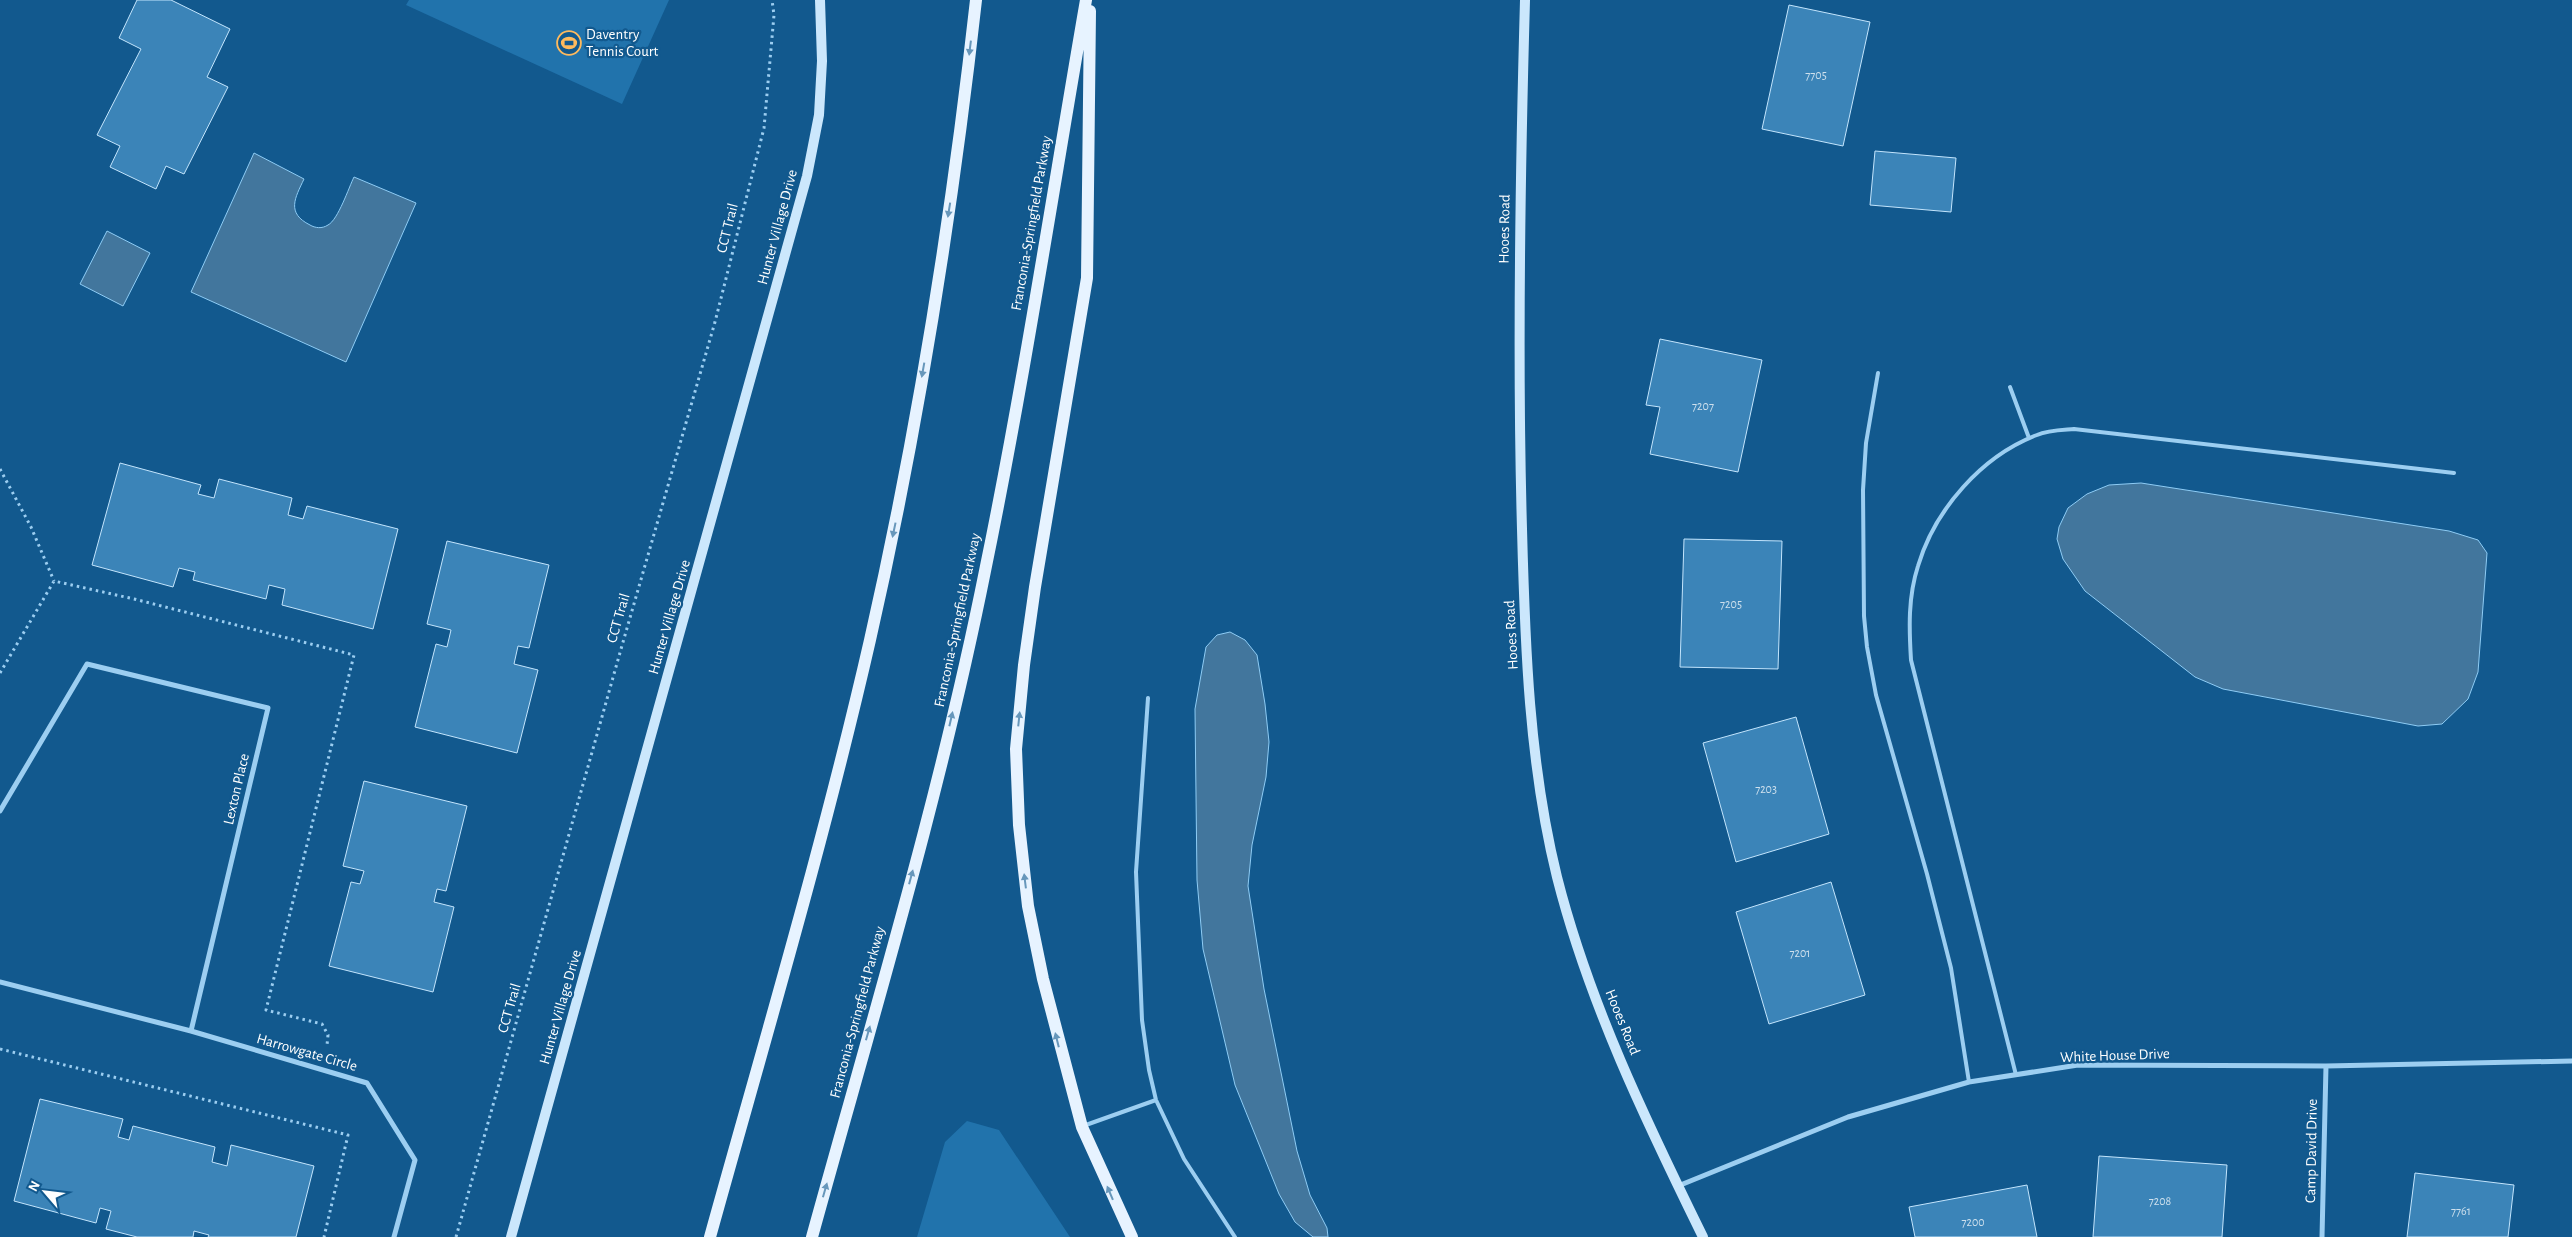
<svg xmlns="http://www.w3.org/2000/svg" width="2572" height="1237" font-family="'Alegreya Sans',sans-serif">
<rect width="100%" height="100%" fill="#12598e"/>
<path fill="#2173ac" d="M 409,0 L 669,0 L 622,104 L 406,5 Z
M 967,1121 L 999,1130 L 1070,1237 L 917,1237 L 945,1142 Z"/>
<path fill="#42769d" stroke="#8eccf5" d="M 254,153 L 304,179 C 295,198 286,213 310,225 C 315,228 322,229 328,225 C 338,220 349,187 354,177 L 416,203 L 346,362 L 191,292 Z
M 107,231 L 150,253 L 123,306 L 80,284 Z
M 2141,483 L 2449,531 L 2478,540 L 2487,553 L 2478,672 L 2468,699 L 2442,724 L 2418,726 L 2223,689 L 2195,677 L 2085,591 L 2063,559 L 2057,539 L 2059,527 L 2068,508 L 2087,494 L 2109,485 Z
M 1230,632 L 1245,640 L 1257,655 L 1265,704 L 1269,742 L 1266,777 L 1252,845 L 1248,886 L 1264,989 L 1297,1151 L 1310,1195 L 1327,1228 L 1328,1237 L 1313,1237 L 1295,1222 L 1279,1194 L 1235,1085 L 1203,949 L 1197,880 L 1195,709 L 1206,647 L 1217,635 Z"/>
<path fill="#3b84b8" stroke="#c3e5fd" d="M 137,0 L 171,0 L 230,29 L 207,77 L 228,87 L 184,174 L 166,166 L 156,189 L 110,167 L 120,146 L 97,135 L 141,49 L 119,38 Z
M 1789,5 L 1870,22 L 1843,146 L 1762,129 Z
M 1875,151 L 1956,158 L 1951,212 L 1870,205 Z
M 1660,339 L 1762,360 L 1738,472 L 1650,454 L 1660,407 L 1646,405 Z
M 120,463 L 201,485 L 198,494 L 214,498 L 219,479 L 292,498 L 288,515 L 303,519 L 307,506 L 398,529 L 373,629 L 282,605 L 285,589 L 269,585 L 266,599 L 193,580 L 195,572 L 179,568 L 173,587 L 92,565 Z
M 1684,539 L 1782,541 L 1778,669 L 1680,667 Z
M 447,541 L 549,565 L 529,648 L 518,646 L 514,664 L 538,670 L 517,753 L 415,727 L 436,644 L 447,647 L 451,630 L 427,624 Z
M 1796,717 L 1829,834 L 1736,862 L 1703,743 Z
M 364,781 L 467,806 L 446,891 L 437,889 L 434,902 L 454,907 L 433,992 L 329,966 L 351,882 L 360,884 L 364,871 L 343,866 Z
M 1831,882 L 1865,995 L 1769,1024 L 1736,912 Z
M 40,1099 L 123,1119 L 118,1137 L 129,1140 L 133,1126 L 215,1147 L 212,1162 L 227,1166 L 231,1145 L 314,1166 L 296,1237 L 208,1237 L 209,1235 L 194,1231 L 193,1237 L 137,1237 L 106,1229 L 111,1211 L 100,1208 L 96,1223 L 14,1201 Z
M 2099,1156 L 2227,1165 L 2222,1237 L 2093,1237 Z
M 2415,1173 L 2514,1185 L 2508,1237 L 2407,1237 Z
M 2027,1185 L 2037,1237 L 1915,1237 L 1909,1207 Z"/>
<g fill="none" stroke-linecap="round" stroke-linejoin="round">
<path stroke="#9ccef1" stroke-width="3" stroke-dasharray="2.5 4" stroke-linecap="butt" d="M 0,469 L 31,527 L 54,581
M 0,673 L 54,581 L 134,599 L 354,655 L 266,1010 L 322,1024 L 328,1035 L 327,1045
M 0,1049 L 348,1135 L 324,1237
M 456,1237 L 621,649 L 715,322 L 764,128 L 774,15 L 772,0"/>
<path stroke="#9ccef1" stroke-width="4" d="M 1878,373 L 1866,443 L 1863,490 L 1864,616 L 1867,647 L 1876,695 L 1927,874 L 1951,968 L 1969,1082
M 2010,387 L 2029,438
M 1148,698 L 1136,872 L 1142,1020 L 1149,1070 L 1156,1100 L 1184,1159 L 1235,1237
M 2016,1075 L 1911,660 C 1909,628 1908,597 1918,566 C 1935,509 1982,456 2037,435 C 2048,430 2062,430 2074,429 L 2454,473
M 1083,1126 L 1156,1100"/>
<path stroke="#9ccef1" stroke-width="5" d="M 0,811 L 87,664 L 268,708 L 191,1031
M 0,982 L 191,1031 L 367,1083 L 415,1160 L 394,1237
M 1678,1186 L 1848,1117 L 1969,1082 L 2078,1065 L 2326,1066 L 2572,1061
M 2322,1237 L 2326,1066"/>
<path stroke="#cbe7fc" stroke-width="10" d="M 1525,0 C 1520,177 1517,353 1522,529 C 1525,645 1529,764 1557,877 C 1589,1003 1646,1121 1703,1237
M 511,1237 L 807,176 L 819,115 L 822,61 L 820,0"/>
<path stroke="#e7f3ff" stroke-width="12" d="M 1090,11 L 1087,278 L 1035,587 L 1024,665 L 1016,749 L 1019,825 L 1028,906 L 1043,979 L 1082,1127 L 1132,1237
M 710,1237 C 765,1039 824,841 870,640 C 918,429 952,215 976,0
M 812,1237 C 873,1016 940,796 985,571 C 1024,382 1053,190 1086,0"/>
</g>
<defs><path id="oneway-solid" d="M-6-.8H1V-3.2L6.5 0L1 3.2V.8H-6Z" transform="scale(1.25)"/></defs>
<g fill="#6797bb">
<use href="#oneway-solid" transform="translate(970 48) rotate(97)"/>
<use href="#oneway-solid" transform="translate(949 210) rotate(99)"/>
<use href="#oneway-solid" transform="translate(923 370) rotate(100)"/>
<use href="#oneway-solid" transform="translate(894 530) rotate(102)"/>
<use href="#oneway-solid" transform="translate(951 719) rotate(-77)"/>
<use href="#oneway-solid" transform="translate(1019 719) rotate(-84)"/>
<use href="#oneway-solid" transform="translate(911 877) rotate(-75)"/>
<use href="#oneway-solid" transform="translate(1025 881) rotate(-97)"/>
<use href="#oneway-solid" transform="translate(868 1033) rotate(-74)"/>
<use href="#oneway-solid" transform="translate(1057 1040) rotate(-104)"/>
<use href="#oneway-solid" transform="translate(825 1190) rotate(-74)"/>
<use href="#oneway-solid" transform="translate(1110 1193) rotate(-113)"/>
</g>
<defs>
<g id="stadium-ring" transform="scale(1.25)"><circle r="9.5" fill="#12598e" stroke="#ffba5d" stroke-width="1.5"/><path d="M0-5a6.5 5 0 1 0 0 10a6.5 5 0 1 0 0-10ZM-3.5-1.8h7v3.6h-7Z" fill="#ffba5d"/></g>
</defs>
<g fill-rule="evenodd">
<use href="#stadium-ring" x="569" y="43"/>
</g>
<g text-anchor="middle" stroke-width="4.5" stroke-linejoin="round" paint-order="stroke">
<g font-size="12" fill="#cee0ed">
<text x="1816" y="79">7705</text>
<text x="1703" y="410">7207</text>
<text x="1731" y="608">7205</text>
<text x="1766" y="793">7203</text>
<text x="1800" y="957">7201</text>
<text x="2160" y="1205">7208</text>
<text x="2461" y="1215">7761</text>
<text x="1973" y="1226">7200</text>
</g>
<g font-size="15" fill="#fff" stroke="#12598e" text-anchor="start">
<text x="586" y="39">Daventry<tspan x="586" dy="17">Tennis Court</tspan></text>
</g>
<g font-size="15" fill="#fff" stroke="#12598e">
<text transform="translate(1031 223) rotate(-80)" y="5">Franconia-Springfield Parkway</text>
<text transform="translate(777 227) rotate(-75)" y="5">Hunter Village Drive</text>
<text transform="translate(727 228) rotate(-76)" y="5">CCT Trail</text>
<text transform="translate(1504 229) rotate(-89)" y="5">Hooes Road</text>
<text transform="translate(669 617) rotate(-74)" y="5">Hunter Village Drive</text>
<text transform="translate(618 618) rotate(-74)" y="5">CCT Trail</text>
<text transform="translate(957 620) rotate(-78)" y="5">Franconia-Springfield Parkway</text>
<text transform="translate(1511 635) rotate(-93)" y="5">Hooes Road</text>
<text transform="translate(236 789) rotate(-77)" y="5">Lexton Place</text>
<text transform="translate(560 1007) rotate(-74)" y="5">Hunter Village Drive</text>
<text transform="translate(509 1008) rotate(-74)" y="5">CCT Trail</text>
<text transform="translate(857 1012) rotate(-75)" y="5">Franconia-Springfield Parkway</text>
<text transform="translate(1623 1022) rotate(68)" y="5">Hooes Road</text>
<text transform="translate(307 1052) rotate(16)" y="5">Harrowgate Circle</text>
<text transform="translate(2115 1055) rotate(-2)" y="5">White House Drive</text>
<text transform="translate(2311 1151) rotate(-89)" y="5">Camp David Drive</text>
</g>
</g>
<g transform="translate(45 1192) rotate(298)" stroke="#12598e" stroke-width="4" paint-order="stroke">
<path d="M0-4L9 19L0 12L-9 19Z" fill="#ffffff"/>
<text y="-8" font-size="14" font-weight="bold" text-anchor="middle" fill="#ffffff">N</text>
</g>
</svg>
